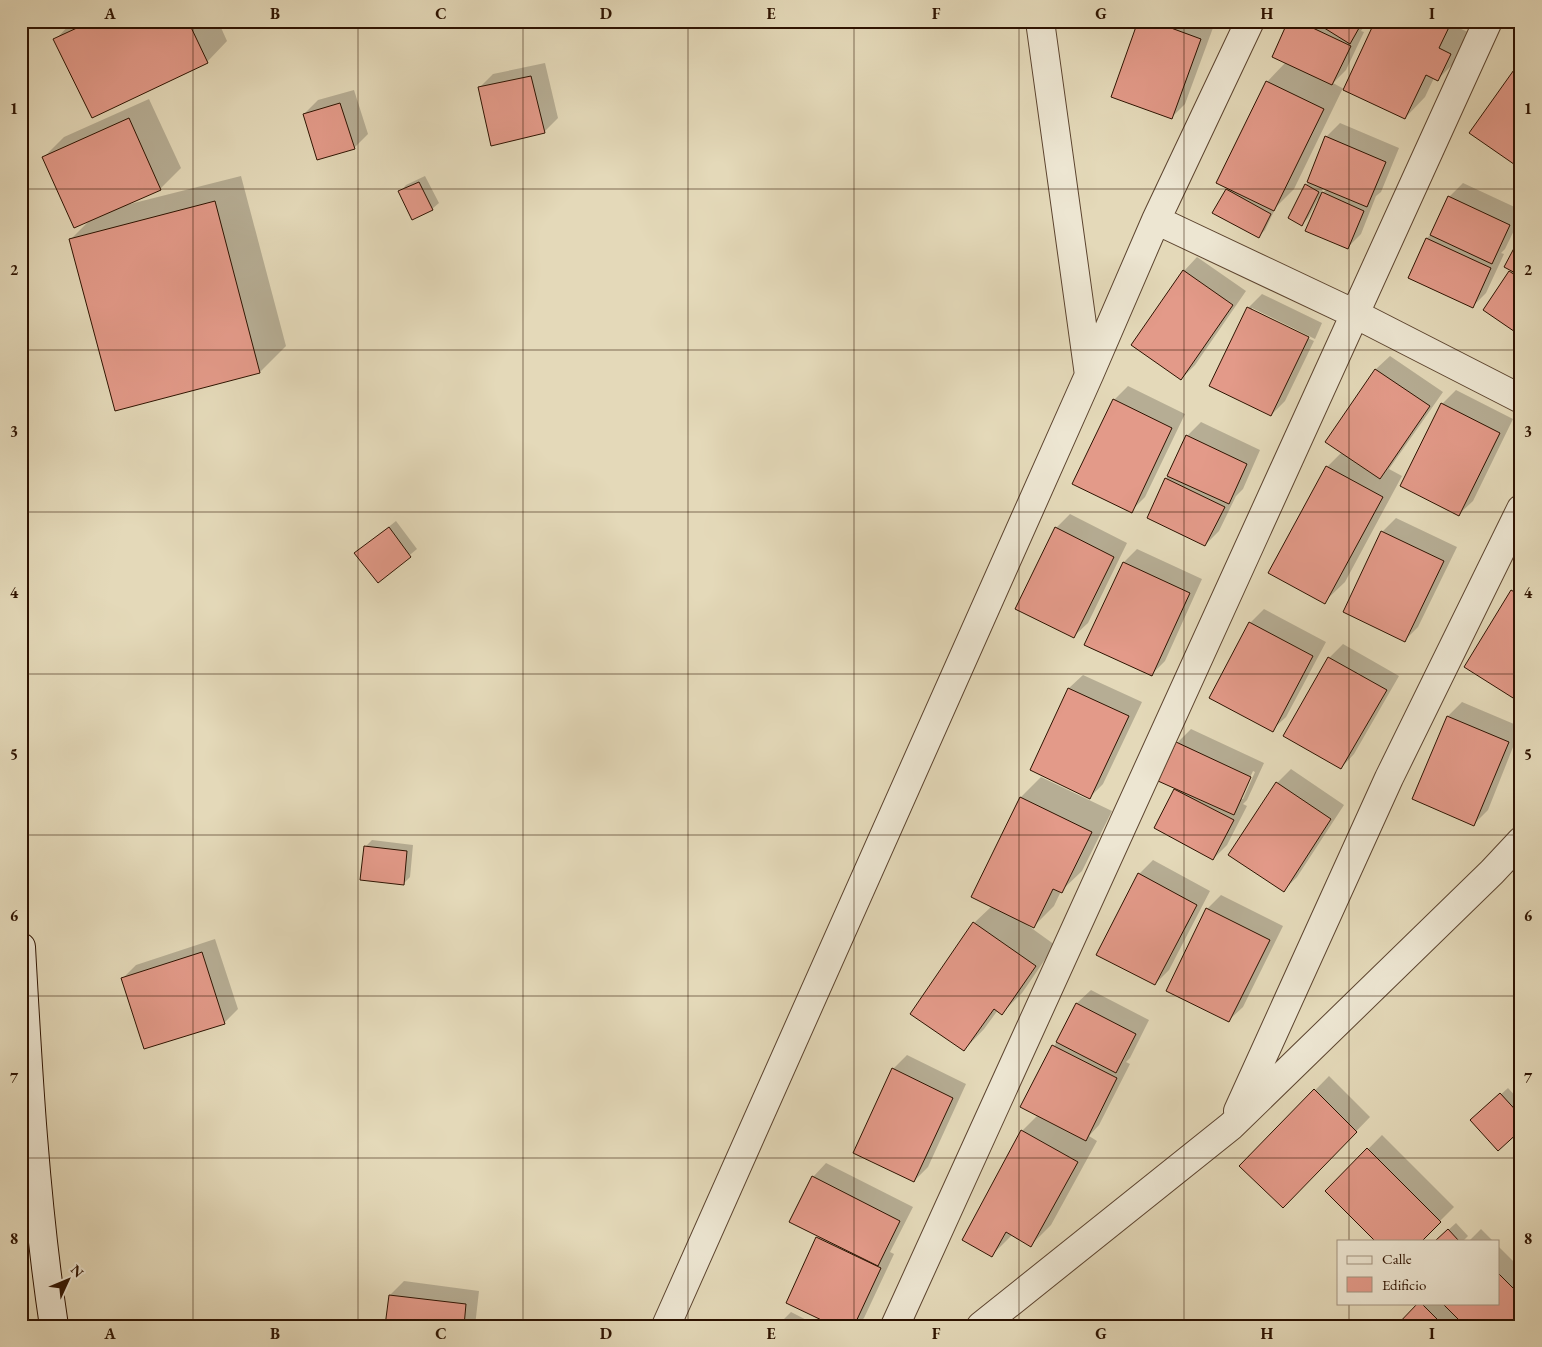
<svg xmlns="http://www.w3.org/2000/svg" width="1542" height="1347" font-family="'EB Garamond',serif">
<rect width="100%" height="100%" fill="#e4d9b9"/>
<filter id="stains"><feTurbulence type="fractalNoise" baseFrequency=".004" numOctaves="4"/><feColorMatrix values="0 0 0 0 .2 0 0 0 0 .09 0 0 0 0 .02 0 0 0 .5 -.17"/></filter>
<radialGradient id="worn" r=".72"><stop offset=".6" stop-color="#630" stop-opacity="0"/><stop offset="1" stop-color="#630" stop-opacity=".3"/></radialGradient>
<path fill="#0003" fill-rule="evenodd" d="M 73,21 L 218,21 L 227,41 L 207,62 L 55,40 Z
M 1140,21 L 1202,21 L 1214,25 L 1185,104 L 1172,117 Z
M 1290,21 L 1368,21 L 1361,31 L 1364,32 L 1346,70 L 1333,83 L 1344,89 L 1376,21 L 1462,21 L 1459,28 L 1470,33 L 1458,59 L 1438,79 L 1434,78 L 1425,97 L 1405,118 L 1343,88 L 1294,189 L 1276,207 L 1265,230 L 1259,236 L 1227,190 L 1229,187 L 1267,82 L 1286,62 Z
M 545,63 L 558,118 L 544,132 L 479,88 L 493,74 Z
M 354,90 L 368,134 L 354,148 L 304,114 L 318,100 Z
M 149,99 L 181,168 L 160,189 L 126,204 L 126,205 L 241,176 L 286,346 L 260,372 L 71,239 L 90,220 L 44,157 L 64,137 Z
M 1340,123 L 1399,148 L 1381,192 L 1376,196 L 1361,234 L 1347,248 L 1320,200 L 1318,199 L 1308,218 L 1302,224 L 1306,185 L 1310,181 L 1326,137 ZM 1324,187 L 1327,189 L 1320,195 Z
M 425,176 L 439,203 L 432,209 L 400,192 L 406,185 Z
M 1463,183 L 1521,210 L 1521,216 L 1505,249 L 1501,253 L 1504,254 L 1486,293 L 1473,306 L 1427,238 L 1432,233 L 1449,197 Z
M 1521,238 L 1521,334 L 1510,272 L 1512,270 Z
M 1197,257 L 1246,291 L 1195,365 L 1181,379 L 1184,271 Z
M 1262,294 L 1322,323 L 1315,339 L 1252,308 L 1252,311 L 1314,341 L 1285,401 L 1271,415 L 1248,308 Z
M 1390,356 L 1443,392 L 1389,469 L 1402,476 L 1345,582 L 1324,602 L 1327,467 L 1342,452 L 1327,442 L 1376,369 Z
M 1128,386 L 1185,414 L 1145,497 L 1131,511 L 1114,400 Z
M 1456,390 L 1513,419 L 1473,501 L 1459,514 L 1442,404 Z
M 1201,422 L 1260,450 L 1243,489 L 1236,496 L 1219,531 L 1205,545 L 1166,479 L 1187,436 Z
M 1070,514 L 1127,543 L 1088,623 L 1074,636 L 1056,528 Z
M 1396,518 L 1457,547 L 1418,627 L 1404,641 L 1344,612 L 1382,532 Z
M 396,521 L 417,549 L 378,581 L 356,553 Z
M 1137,549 L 1202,579 L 1165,661 L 1151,675 L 1124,562 Z
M 1521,583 L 1521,701 L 1512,591 Z
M 1264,609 L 1326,642 L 1286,717 L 1272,730 L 1250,623 Z
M 1343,644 L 1399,676 L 1354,754 L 1341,768 L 1329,658 Z
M 1083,675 L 1142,702 L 1103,784 L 1090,797 L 1032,770 L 1069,688 Z
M 1462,702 L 1521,727 L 1488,810 L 1474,824 L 1414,799 L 1448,716 Z
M 1191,729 L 1264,763 L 1247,800 L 1243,804 L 1247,806 L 1227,845 L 1213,859 L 1176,790 L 1177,788 L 1177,743 ZM 1253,771 L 1255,772 L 1243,799 L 1240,799 Z
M 1291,769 L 1344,805 L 1297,877 L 1284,890 L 1229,855 L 1277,783 Z
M 1041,777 L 1112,811 L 1082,871 L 1061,891 L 1054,906 L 1034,926 L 1023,922 L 1055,945 L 1022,993 L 1002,1013 L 998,1010 L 984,1029 L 964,1050 L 974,923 L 992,906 L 1021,797 Z
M 372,840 L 413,845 L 410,877 L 403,884 L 365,847 Z
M 1153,860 L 1210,891 L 1169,970 L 1155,984 L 1139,874 Z
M 1221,895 L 1283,926 L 1243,1007 L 1229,1020 L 1207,909 Z
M 215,939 L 238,1009 L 224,1023 L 122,979 L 136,965 Z
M 1091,990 L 1149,1020 L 1130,1058 L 1126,1062 L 1130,1064 L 1099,1125 L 1089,1136 L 1097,1141 L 1051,1225 L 1031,1245 L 1012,1235 L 992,1255 L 963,1239 L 1022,1131 L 1038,1115 L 1022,1107 L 1077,1003 Z
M 907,1055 L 966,1084 L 928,1167 L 914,1181 L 893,1069 Z
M 1329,1076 L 1370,1117 L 1283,1207 L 1241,1166 Z
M 1508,1088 L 1521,1102 L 1521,1128 L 1479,1114 Z
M 1382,1135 L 1454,1207 L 1420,1241 L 1327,1191 Z
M 826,1163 L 913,1207 L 890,1252 L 894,1254 L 864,1318 L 856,1326 L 837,1326 L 818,1238 L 820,1236 L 813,1177 Z
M 1456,1223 L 1468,1236 L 1463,1241 L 1436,1241 Z
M 1481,1229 L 1493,1241 L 1469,1241 Z
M 1498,1246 L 1521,1269 L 1521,1325 L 1464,1322 L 1460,1326 L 1398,1326 L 1420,1303 L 1498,1303 Z
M 404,1281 L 479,1291 L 475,1326 L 386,1326 L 390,1295 Z
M 791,1312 L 818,1326 L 777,1326 Z"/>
<path fill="#e39a89" stroke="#2e1301" d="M 92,21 L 188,21 L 208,63 L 92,118 L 53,39 Z
M 1138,21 L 1152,21 L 1201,39 L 1172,119 L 1111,97 Z
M 1288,21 L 1298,21 L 1351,46 L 1332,85 L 1272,57 Z
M 1313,21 L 1363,21 L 1350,44 Z
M 1375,21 L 1452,21 L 1439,48 L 1451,54 L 1438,81 L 1426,75 L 1405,119 L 1343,90 Z
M 1521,60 L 1521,169 L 1469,133 Z
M 531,76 L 545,133 L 491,146 L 478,87 Z
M 1266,81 L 1324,109 L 1274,211 L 1216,183 Z
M 340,103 L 355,149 L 317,160 L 303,114 Z
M 129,118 L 161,190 L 74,228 L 42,157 Z
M 1325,136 L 1386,162 L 1367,207 L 1307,182 Z
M 419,182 L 433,210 L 412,220 L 398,191 Z
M 1305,184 L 1319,192 L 1302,226 L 1288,218 Z
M 1226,189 L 1271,214 L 1259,238 L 1212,213 Z
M 1322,192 L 1364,211 L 1348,249 L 1305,231 Z
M 1448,196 L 1510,225 L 1492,264 L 1430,235 Z
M 215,201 L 260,373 L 115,411 L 69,239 Z
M 1521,235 L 1521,276 L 1504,267 Z
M 1426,238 L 1491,268 L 1473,308 L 1408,278 Z
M 1183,270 L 1233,305 L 1181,380 L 1131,345 Z
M 1509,271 L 1521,279 L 1521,336 L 1483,310 Z
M 1247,307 L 1309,337 L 1271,416 L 1209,386 Z
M 1375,369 L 1430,406 L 1380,479 L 1325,442 Z
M 1113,399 L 1172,428 L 1132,513 L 1072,484 Z
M 1441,403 L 1500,433 L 1459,516 L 1400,486 Z
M 1186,435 L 1247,464 L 1229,504 L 1167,476 Z
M 1326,466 L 1383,497 L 1325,604 L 1268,573 Z
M 1165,478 L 1225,507 L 1205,546 L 1147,518 Z
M 389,527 L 411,557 L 378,583 L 354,553 Z
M 1055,527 L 1114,557 L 1074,638 L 1015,609 Z
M 1381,531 L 1444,561 L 1405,642 L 1343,612 Z
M 1123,562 L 1190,593 L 1152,676 L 1084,645 Z
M 1511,590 L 1521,596 L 1521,703 L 1464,667 Z
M 1249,622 L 1313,656 L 1273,732 L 1209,698 Z
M 1328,657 L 1387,690 L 1341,769 L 1283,736 Z
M 1068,688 L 1129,716 L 1090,799 L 1030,770 Z
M 1447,716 L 1509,742 L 1474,826 L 1412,799 Z
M 1176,742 L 1251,777 L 1234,815 L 1158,781 Z
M 1276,782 L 1331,819 L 1284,892 L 1228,855 Z
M 1174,789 L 1234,820 L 1213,860 L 1154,828 Z
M 1020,797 L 1092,832 L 1062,893 L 1053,889 L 1034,928 L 971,897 Z
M 364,846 L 407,851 L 404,885 L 360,880 Z
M 1138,873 L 1197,905 L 1155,985 L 1096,955 Z
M 1206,908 L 1270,940 L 1229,1022 L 1166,991 Z
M 973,922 L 1036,966 L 1002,1015 L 994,1009 L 964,1051 L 910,1014 Z
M 202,952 L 225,1024 L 144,1049 L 121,978 Z
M 1076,1003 L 1136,1034 L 1116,1073 L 1056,1042 Z
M 1052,1045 L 1117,1078 L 1086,1141 L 1020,1107 Z
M 892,1068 L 953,1098 L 914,1182 L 853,1153 Z
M 1314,1089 L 1357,1132 L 1283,1208 L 1239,1166 Z
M 1500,1093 L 1521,1116 L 1521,1130 L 1498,1151 L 1470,1120 Z
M 1021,1130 L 1078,1162 L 1031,1247 L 1006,1232 L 992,1257 L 962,1240 Z
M 1367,1148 L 1441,1222 L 1422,1241 L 1375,1241 L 1325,1191 Z
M 812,1176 L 900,1221 L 878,1266 L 789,1222 Z
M 1448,1229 L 1459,1241 L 1435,1241 Z
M 816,1237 L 881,1268 L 854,1326 L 834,1326 L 786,1303 Z
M 1498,1273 L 1521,1296 L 1521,1326 L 1465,1326 L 1442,1303 L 1498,1303 Z
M 389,1295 L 466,1304 L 464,1326 L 385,1326 Z
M 1418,1303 L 1421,1303 L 1444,1326 L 1396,1326 Z"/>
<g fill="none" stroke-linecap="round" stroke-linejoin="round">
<g stroke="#5c442f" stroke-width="30">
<path id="street" d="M 1040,21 L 1089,375
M 1156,220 L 1355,314 L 1521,399
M 1238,1111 L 1389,778 L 1521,509
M 666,1326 L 1089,375 L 1156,220 L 1250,21
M 895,1326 L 1488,21
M 981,1326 L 1231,1126 L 1492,872 L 1521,841"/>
</g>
<g stroke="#2e1301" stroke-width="30">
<path id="secondary" d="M 21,947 C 28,1074 35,1200 54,1326"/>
</g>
<use href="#street" stroke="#ede6d2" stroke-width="28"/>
<use href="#secondary" stroke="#ede6d2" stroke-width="28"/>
</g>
<path fill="none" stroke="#2e1301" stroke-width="1" stroke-opacity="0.55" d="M 193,21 L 193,1326M 358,21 L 358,1326M 523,21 L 523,1326M 688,21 L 688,1326M 854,21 L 854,1326M 1019,21 L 1019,1326M 1184,21 L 1184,1326M 1349,21 L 1349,1241M 21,189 L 1521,189M 21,350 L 1521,350M 21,512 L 1521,512M 21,674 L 1521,674M 21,835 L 1521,835M 21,996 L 1521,996M 21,1158 L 1521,1158M 1349,1303 L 1349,1326"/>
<rect width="1542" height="1347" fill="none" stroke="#e4d9b9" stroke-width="55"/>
<rect x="1337" y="1240" width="162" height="65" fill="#ede6d2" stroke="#a1927e"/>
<rect x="1347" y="1256" width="25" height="8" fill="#ede6d2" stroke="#a1927e"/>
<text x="1382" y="1264" font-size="15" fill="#2e1301">Calle</text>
<rect x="1347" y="1277" width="25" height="15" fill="#e39a89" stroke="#a1927e"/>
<text x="1382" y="1290" font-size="15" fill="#2e1301">Edificio</text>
<g transform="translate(68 1280) rotate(46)" stroke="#ede6d2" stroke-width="4" paint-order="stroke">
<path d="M0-4L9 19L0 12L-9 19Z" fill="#2e1301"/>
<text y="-8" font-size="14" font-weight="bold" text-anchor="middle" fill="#2e1301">N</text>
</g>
<rect x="28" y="28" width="1486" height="1292" fill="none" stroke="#2e1301" stroke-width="2"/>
<g font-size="16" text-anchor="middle" font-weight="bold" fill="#2e1301">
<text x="110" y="19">A</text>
<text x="275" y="19">B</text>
<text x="441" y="19">C</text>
<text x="606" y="19">D</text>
<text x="771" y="19">E</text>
<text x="936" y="19">F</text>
<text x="1101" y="19">G</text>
<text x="1267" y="19">H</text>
<text x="1432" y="19">I</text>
<text x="14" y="114">1</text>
<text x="1528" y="114">1</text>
<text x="14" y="275">2</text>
<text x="1528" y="275">2</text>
<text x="14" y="437">3</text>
<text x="1528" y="437">3</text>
<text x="14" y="598">4</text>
<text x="1528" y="598">4</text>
<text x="14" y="760">5</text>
<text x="1528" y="760">5</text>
<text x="14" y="921">6</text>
<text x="1528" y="921">6</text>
<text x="14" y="1083">7</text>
<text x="1528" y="1083">7</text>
<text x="14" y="1244">8</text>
<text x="1528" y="1244">8</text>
<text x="110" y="1339">A</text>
<text x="275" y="1339">B</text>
<text x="441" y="1339">C</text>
<text x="606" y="1339">D</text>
<text x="771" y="1339">E</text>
<text x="936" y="1339">F</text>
<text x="1101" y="1339">G</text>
<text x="1267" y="1339">H</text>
<text x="1432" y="1339">I</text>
</g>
<rect width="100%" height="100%" filter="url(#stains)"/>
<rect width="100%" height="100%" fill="url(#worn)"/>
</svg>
